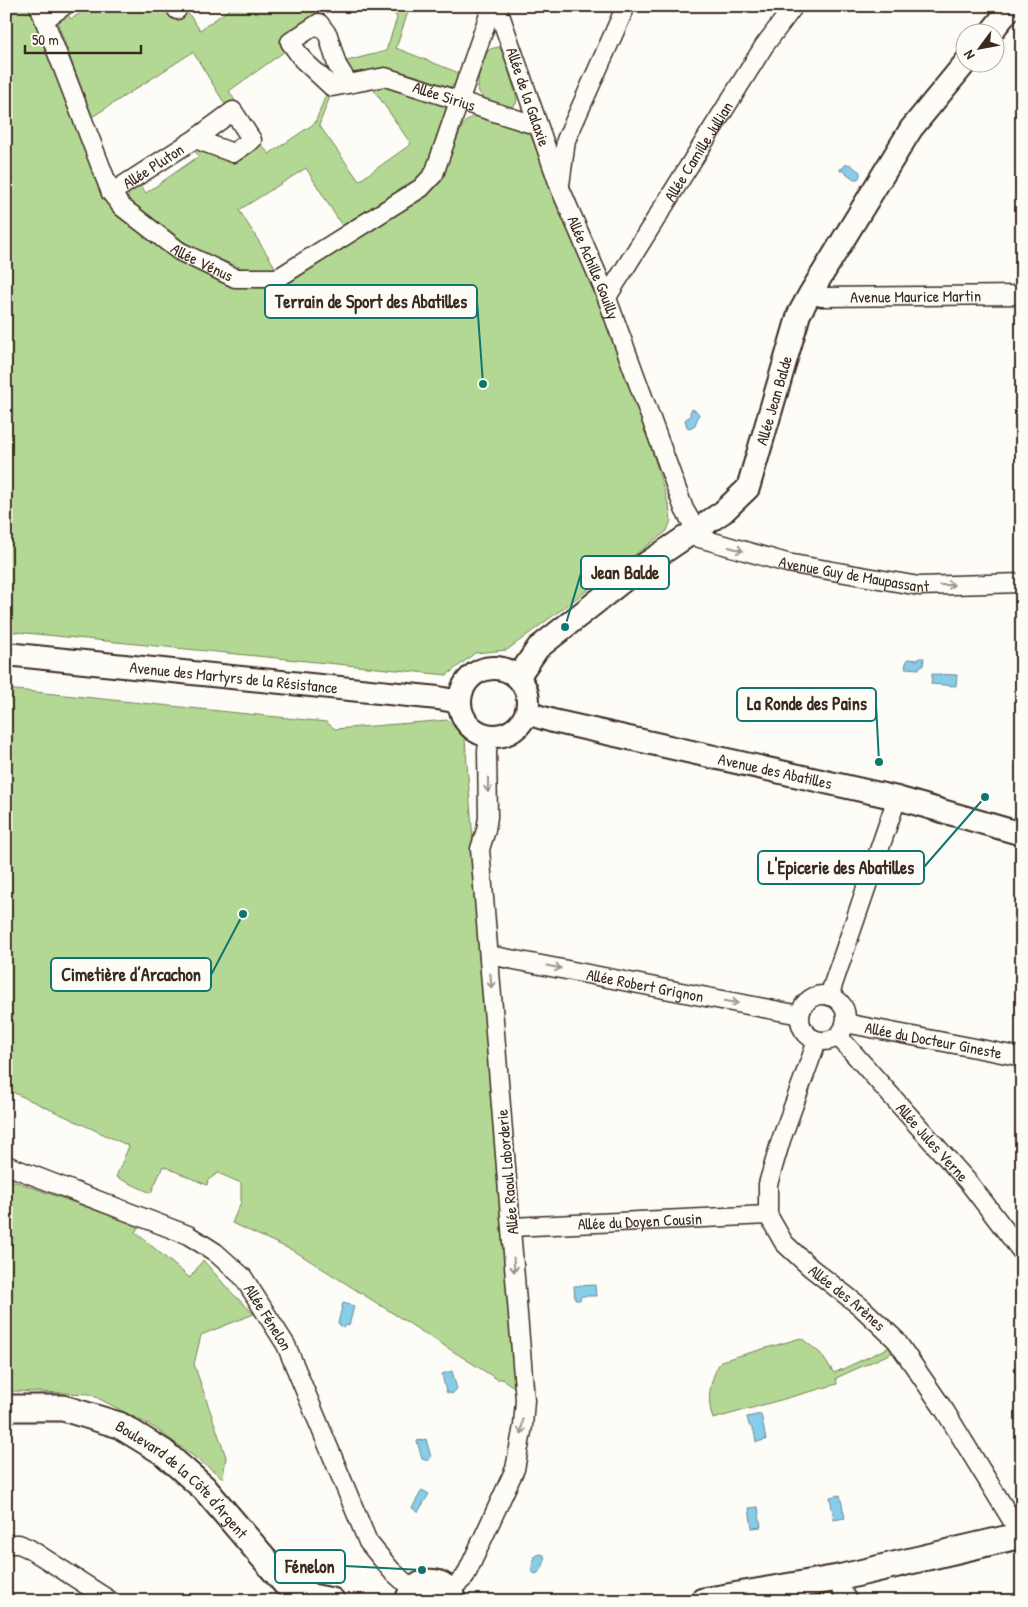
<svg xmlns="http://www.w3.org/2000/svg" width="1028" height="1607" font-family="'Patrick Hand',sans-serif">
<rect width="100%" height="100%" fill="#fdfcf7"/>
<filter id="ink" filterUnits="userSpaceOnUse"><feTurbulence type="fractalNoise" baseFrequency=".02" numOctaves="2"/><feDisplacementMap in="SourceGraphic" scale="10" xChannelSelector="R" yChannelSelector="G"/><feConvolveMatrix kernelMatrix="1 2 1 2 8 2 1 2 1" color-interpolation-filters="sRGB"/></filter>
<g filter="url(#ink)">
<path fill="#b3d894" stroke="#778159" d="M 6,6 L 29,6 L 101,192 L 118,217 L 175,258 L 234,287 L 271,288 L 282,286 L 426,196 L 440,180 L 463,124 L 475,114 L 530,133 L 568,230 L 592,285 L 650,444 L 669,506 L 671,520 L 667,531 L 507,650 L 475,653 L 447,675 L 6,631 Z
M 92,6 L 165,6 L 171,15 L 183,6 L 200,30 L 234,6 L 314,6 L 320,16 L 288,49 L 229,91 L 237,104 L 228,109 L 193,52 L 92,117 L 59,27 L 57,19 L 66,13 L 71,19 Z
M 390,6 L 410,6 L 396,48 L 459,73 L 456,84 L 450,87 C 431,81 401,69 382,69 C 370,69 359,75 347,73 L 343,62 L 386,51 L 397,18 Z
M 499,47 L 504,55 L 517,99 L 516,104 L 511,107 C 501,106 484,101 479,92 C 475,85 482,57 488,51 C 491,48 494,48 499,47 Z
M 380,84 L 443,101 L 448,108 L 426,170 L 417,180 L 342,226 L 306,168 L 239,210 L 275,267 L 272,269 L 244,269 L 208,255 L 187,244 L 128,199 L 129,191 L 139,184 L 146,193 L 199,156 L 193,149 L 199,145 L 233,160 L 258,140 L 269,154 L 315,123 L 327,92 L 331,94 L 319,125 L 359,181 L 411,144 L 372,87 Z
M 6,689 L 326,722 L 335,729 L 448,720 L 465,739 L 517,1389 L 502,1379 L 497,1379 L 296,1252 L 232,1223 L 241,1202 L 241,1183 L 218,1173 L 208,1180 L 207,1185 L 163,1166 L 151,1193 L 116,1177 L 129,1146 L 6,1089 Z
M 6,1178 L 139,1226 L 135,1232 L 190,1278 L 203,1260 L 230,1291 L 254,1314 L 201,1335 L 194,1364 L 226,1457 L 223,1478 L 155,1428 L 90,1394 L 14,1391 L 6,1392 Z
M 801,1338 L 820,1353 L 834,1373 L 892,1346 L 896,1351 L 836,1378 L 837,1384 L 713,1419 C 706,1399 710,1379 721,1361 Z"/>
<path fill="#87cce8" stroke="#698b97" d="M 849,164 L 860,172 L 860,176 L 858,179 L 854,179 L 843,171 L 840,171 L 840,169 L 843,168 L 845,165 Z
M 692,409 L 696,411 L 699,414 L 695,425 L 690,428 L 687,427 L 685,420 L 687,418 L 690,417 L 690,412 Z
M 919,658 L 924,658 L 923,666 L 920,666 L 919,669 L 905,668 L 907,659 L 919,660 Z
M 932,674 L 957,675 L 956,686 L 931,684 Z
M 595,1285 L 596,1296 L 581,1296 L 580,1300 L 575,1300 L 574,1286 Z
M 343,1303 L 354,1306 L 349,1326 L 347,1325 L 343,1328 L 338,1323 Z
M 452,1371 L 457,1389 L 452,1394 L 446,1392 L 442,1374 Z
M 761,1414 L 766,1440 L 756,1442 L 754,1431 L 749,1425 L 747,1417 Z
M 426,1439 L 431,1457 L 428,1461 L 422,1459 L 417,1441 Z
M 422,1490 L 429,1494 L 418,1512 L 412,1508 Z
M 840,1495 L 845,1518 L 834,1520 L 830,1497 Z
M 758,1507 L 761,1527 L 752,1528 L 749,1508 Z
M 540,1554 L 544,1555 C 546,1562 542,1571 536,1574 L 532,1572 L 532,1566 L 535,1556 Z"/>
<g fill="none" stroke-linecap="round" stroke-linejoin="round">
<g stroke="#3b2a1e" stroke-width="21">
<g id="minor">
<path id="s1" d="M 39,6 L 111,193 L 122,207 L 179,251 L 235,278 L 278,278 L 421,188 L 434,174 L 492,6"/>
<path d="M 175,6 L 177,10"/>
<path id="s2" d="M 497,6 L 560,188 L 604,290 L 684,509 L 696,530"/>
<path d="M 44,20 L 64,6"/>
<path id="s3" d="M 348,83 L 337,65 L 328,35 L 319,23 L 290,42 L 303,60 L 332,87 L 385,77 L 538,126"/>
<path d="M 560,185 L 566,140 L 626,6"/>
<path id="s4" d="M 111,193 L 195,139 L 233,111 L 252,140 L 233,153 L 195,139"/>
<path id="s5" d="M 810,294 L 822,297 L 1022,295"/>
<path id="s6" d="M 607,297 L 764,46 L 794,6"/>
<path id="s7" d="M 689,535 L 787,563 L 919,586 L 1022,583"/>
<path id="s8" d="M 489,955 L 800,1015"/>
<circle cx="823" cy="1018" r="23"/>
<path d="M 829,996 L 897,798"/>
<path id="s9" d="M 845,1023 L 1022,1057"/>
<path id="s10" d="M 838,1036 L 969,1183 L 1022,1252"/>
<path id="s11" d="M 817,1041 L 781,1140 L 768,1184 L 768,1215 L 784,1243 L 811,1268 L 861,1307 L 896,1340 L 945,1411 L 1021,1535"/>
<path id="s12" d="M 6,1165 L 188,1235 L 215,1252 L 243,1277 L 286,1345 L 368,1542 L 391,1570 L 413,1590"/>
<path id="s13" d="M 511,1227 L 768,1215"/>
<path d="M 6,1544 L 19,1544 L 30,1549 L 111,1601"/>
<path d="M 838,1578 L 841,1589 L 848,1601"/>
<path d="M 449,1591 L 465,1577 L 515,1469 L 523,1426 L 525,1400 L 480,849 L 486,830 L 488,817 L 487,751 L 489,736"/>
</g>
</g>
<g stroke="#3b2a1e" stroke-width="26">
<g id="tertiary">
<path d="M 991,32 L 1012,6"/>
<path id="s14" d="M 6,654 L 438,698 L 459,702"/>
<circle cx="494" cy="702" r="34"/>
<path id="s15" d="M 518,677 L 538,648 L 638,569 L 723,512 L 748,488 L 799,314 L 810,294 L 911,129 L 966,62"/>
<path id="s16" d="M 527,713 L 553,721 L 897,798 L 1022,834"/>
</g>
</g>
<g stroke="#3b2a1e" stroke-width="29">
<g id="secondary">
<path id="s17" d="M 6,1408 L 63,1408 L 119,1425 L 163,1452 L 204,1488 L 285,1583 L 312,1597 L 332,1601"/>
<path d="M 408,1601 C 415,1577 446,1575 453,1601"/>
<path d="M 703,1601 L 838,1578 L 1022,1535"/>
</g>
</g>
<use href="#minor" stroke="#fdfcf7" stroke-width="18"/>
<use href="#tertiary" stroke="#fdfcf7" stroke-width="22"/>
<use href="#secondary" stroke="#fdfcf7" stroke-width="25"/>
</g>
<defs><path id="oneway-shaft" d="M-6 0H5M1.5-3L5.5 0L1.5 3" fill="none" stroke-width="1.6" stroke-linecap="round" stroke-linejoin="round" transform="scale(1.25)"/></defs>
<g stroke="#9c938a">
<use href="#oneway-shaft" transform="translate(736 549) rotate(16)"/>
<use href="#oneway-shaft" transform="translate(947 585) rotate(-2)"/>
<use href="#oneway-shaft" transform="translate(488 785) rotate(90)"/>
<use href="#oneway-shaft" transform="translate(554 967) rotate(11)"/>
<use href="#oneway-shaft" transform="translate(491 981) rotate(85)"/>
<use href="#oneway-shaft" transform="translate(731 1002) rotate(10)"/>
<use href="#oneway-shaft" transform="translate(514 1265) rotate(86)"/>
<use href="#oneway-shaft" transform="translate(522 1427) rotate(98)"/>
</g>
</g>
<g text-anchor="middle" stroke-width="4" stroke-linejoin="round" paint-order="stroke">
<g font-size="16" fill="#3b2a1e" stroke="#fdfcf7">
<text dy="6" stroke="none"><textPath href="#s3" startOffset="280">Allée Sirius</textPath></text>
<text dy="6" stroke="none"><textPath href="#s2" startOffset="96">Allée de la Galaxie</textPath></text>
<text dy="6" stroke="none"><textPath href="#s6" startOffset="172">Allée Camille Jullian</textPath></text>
<text dy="6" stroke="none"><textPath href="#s4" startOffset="50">Allée Pluton</textPath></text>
<text dy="6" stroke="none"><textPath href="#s1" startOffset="316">Allée Vénus</textPath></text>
<text dy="6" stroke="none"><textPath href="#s2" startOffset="279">Allée Achille Gouilly</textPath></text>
<text dy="6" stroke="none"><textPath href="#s5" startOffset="106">Avenue Maurice Martin</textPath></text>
<text dy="6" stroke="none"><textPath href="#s15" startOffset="391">Allée Jean Balde</textPath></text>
<text dy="6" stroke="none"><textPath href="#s7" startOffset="170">Avenue Guy de Maupassant</textPath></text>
<text dy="6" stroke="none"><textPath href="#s14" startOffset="229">Avenue des Martyrs de la Résistance</textPath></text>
<text dy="6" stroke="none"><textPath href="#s16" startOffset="255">Avenue des Abatilles</textPath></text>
<text dy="6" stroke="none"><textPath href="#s8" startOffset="159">Allée Robert Grignon</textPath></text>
<text dy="6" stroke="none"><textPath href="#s9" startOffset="90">Allée du Docteur Gineste</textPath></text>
<text dy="6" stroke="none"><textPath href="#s10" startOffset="142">Allée Jules Verne</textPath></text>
<text transform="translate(507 1172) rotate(-95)" y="6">Allée Raoul Laborderie</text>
<text dy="6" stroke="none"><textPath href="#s13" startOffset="129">Allée du Doyen Cousin</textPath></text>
<text dy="6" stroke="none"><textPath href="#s11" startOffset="298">Allée des Arènes</textPath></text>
<text dy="6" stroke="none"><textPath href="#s12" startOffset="312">Allée Fénelon</textPath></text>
<text dy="6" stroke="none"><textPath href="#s17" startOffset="199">Boulevard de la Côte d'Argent</textPath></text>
</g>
</g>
<path fill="none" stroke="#0f766e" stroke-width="2" d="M483 384L477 301M565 627L581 573M879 762L876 704M985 797L924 867M243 914L211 975M422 1570L345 1566"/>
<g fill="#0f766e" stroke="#fdfcf7" stroke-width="2">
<circle cx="483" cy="384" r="5"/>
<circle cx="565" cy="627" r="5"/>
<circle cx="879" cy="762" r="5"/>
<circle cx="985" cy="797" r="5"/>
<circle cx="243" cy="914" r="5"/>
<circle cx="422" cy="1570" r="5"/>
</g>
<g fill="#fdfcf7" stroke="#0f766e" stroke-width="2">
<rect x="265" y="285" width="212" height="33" rx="5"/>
<rect x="581" y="556" width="88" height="33" rx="5"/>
<rect x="737" y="688" width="139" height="33" rx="5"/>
<rect x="758" y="851" width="166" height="33" rx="5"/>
<rect x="51" y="958" width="160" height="33" rx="5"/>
<rect x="275" y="1550" width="70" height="33" rx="5"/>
</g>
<g font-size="18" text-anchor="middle" font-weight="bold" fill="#3b2a1e">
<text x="371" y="308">Terrain de Sport des Abatilles</text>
<text x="625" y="579">Jean Balde</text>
<text x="807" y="710">La Ronde des Pains</text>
<text x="841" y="874">L'Epicerie des Abatilles</text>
<text x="131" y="981">Cimetière d’Arcachon</text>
<text x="310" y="1573">Fénelon</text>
</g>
<rect width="1028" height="1607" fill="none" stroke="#fdfcf7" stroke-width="25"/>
<rect x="12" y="12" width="1003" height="1582" fill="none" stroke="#3b2a1e" stroke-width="2" filter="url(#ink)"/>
<g transform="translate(980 48) rotate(238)"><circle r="24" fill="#fdfcf7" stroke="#afa8a0"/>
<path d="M0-4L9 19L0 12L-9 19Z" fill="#3b2a1e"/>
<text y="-8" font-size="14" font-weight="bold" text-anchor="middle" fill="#3b2a1e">N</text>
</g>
<path d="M25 45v8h116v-8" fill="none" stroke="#3b2a1e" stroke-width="2.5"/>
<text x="32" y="45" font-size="15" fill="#3b2a1e" stroke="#fdfcf7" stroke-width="4" paint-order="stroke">50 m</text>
</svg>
